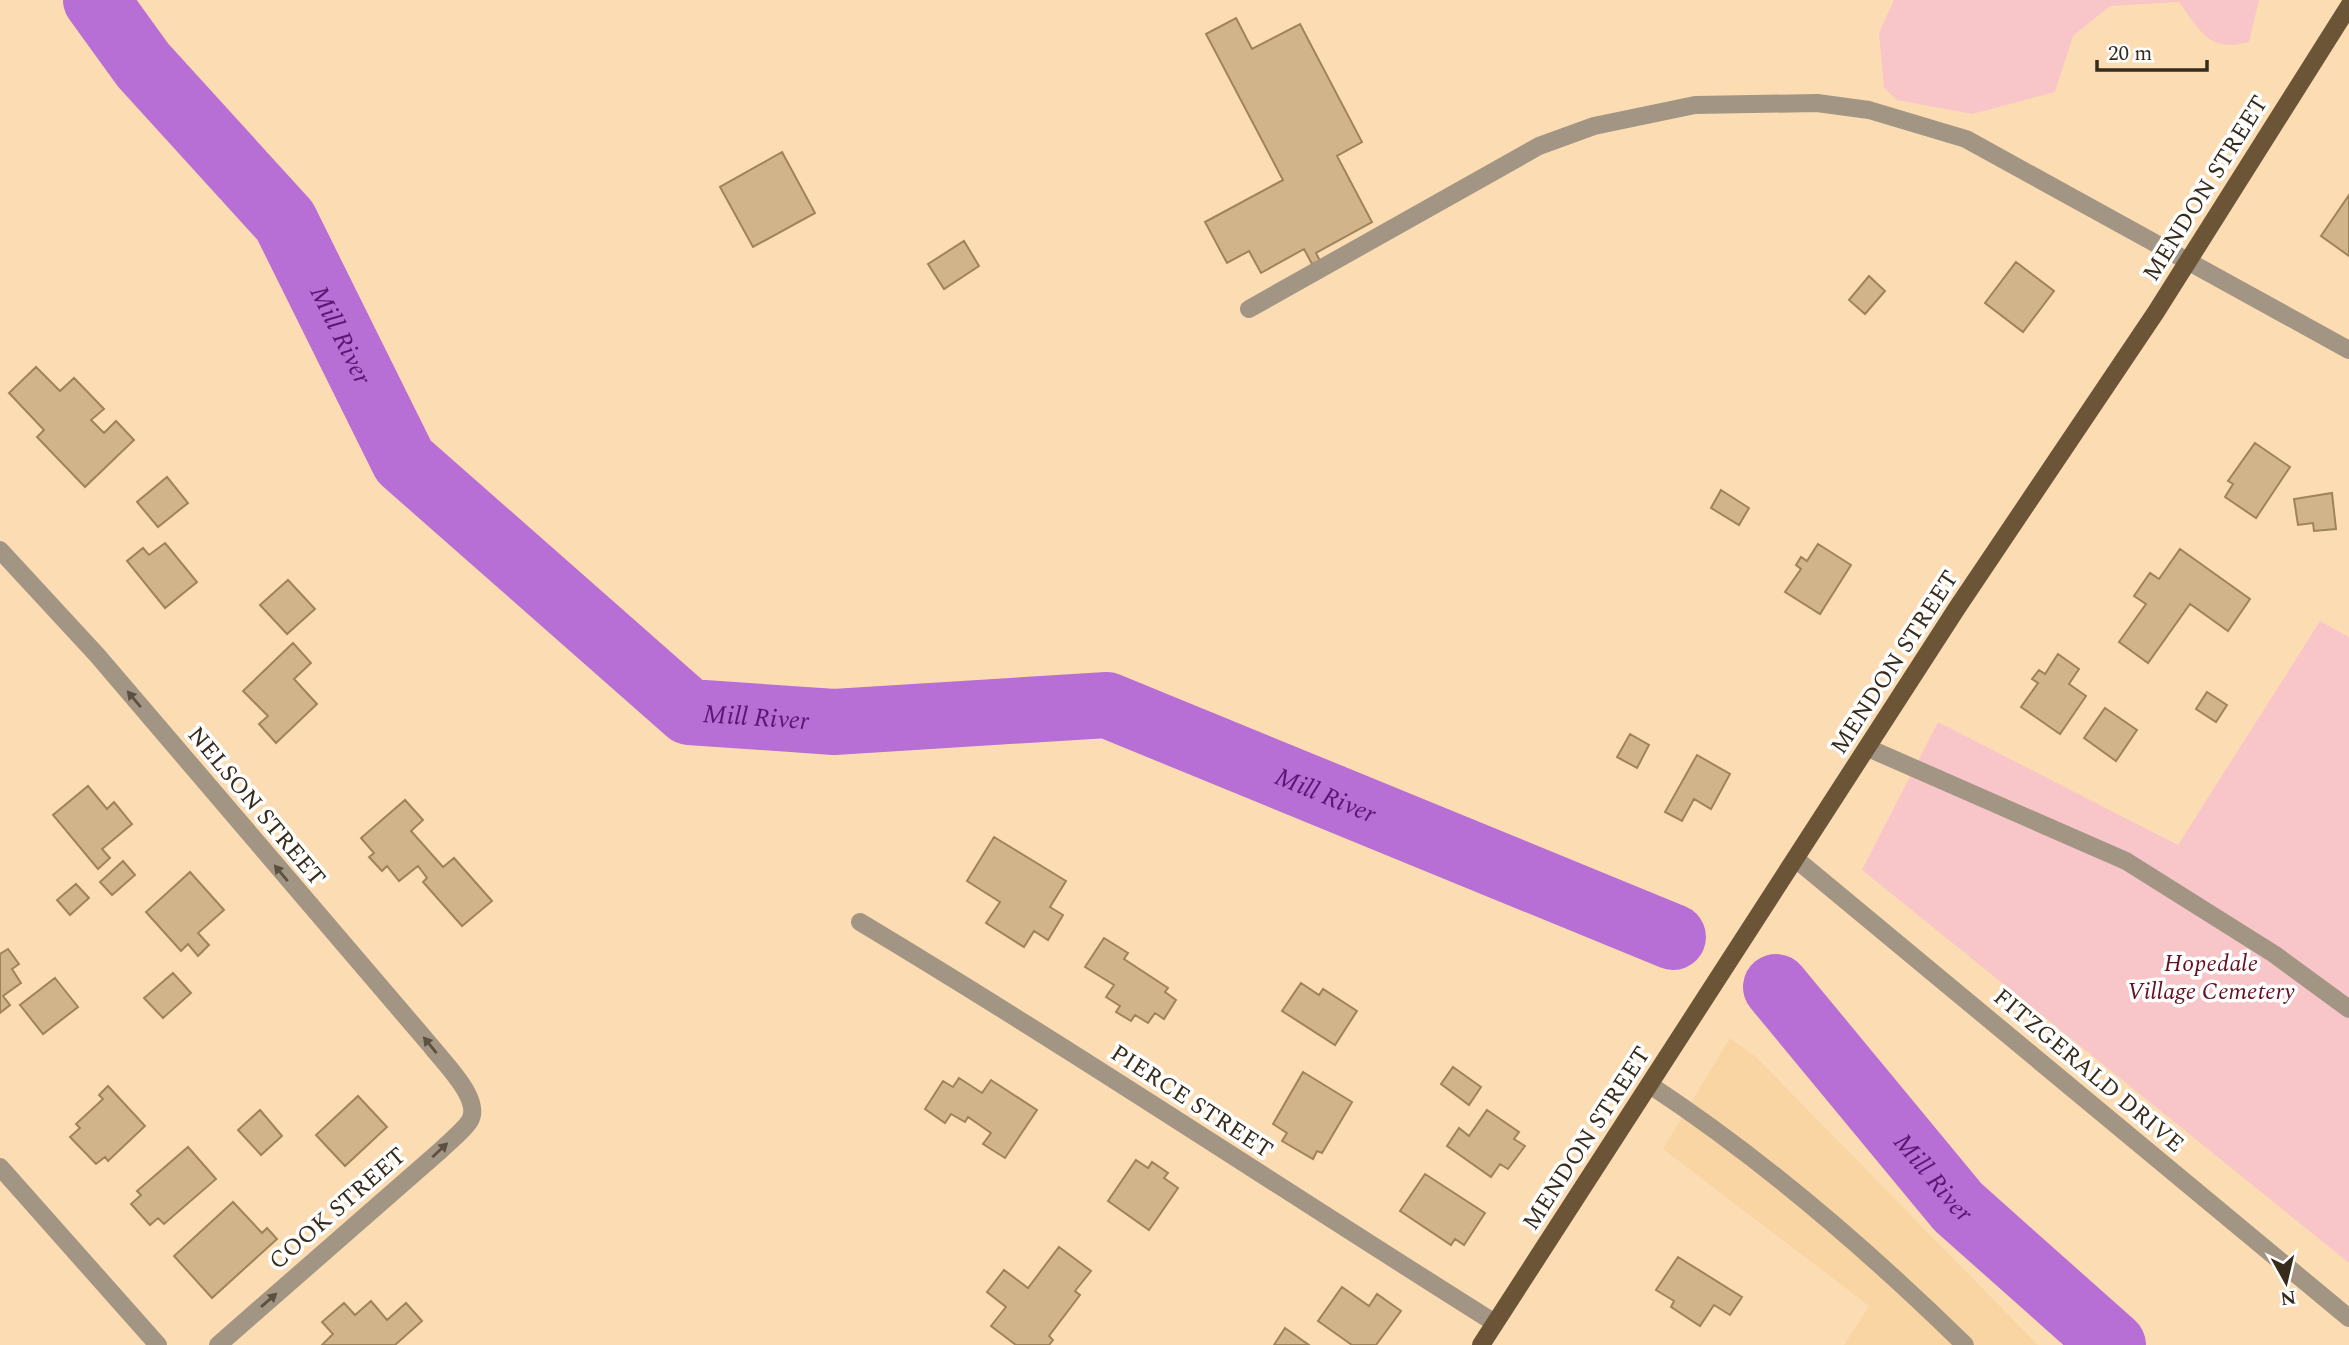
<svg xmlns="http://www.w3.org/2000/svg" width="2349" height="1345" font-family="Spectral,serif">
<rect width="100%" height="100%" fill="#fcddb3"/>
<path fill="#f9d5a4" d="M 1730,1038 L 1756,1057 L 2038,1345 L 1844,1345 L 1869,1306 L 1663,1149 Z"/>
<path fill="#f8c6c8" d="M 1894,0 L 2259,0 L 2249,42 C 2209,53 2200,31 2179,2 L 2110,6 L 2073,36 L 2055,92 L 1972,114 L 1897,100 L 1884,88 L 1879,33 Z
M 2320,621 L 2349,637 L 2349,1263 L 1862,870 L 1938,722 L 2178,845 Z"/>
<g fill="none" stroke-linecap="round" stroke-linejoin="round">
<g stroke="#b76ed5" stroke-width="66">
<path id="s1" d="M 96,0 L 143,65 L 285,221 L 404,461 L 689,712 L 834,722 L 1107,705 L 1673,937"/>
<path id="s2" d="M 1776,987 L 1958,1207 L 2113,1345"/>
</g>
</g>
<path fill="#d2b48b" stroke="#9f835b" stroke-width="2" d="M 1236,18 L 1252,49 L 1300,24 L 1362,142 L 1337,156 L 1372,222 L 1316,253 L 1320,261 L 1312,264 L 1304,249 L 1261,273 L 1249,251 L 1227,263 L 1205,222 L 1283,180 L 1206,34 Z
M 782,152 L 815,213 L 753,247 L 720,187 Z
M 2349,195 L 2349,256 L 2321,236 Z
M 964,241 L 979,266 L 944,289 L 928,264 Z
M 2016,262 L 2054,291 L 2023,332 L 1985,303 Z
M 1869,276 L 1885,291 L 1865,314 L 1849,300 Z
M 36,367 L 60,391 L 74,378 L 104,409 L 91,420 L 104,433 L 116,421 L 134,440 L 85,487 L 37,437 L 44,430 L 9,393 Z
M 2255,443 L 2290,467 L 2256,518 L 2225,497 L 2233,484 L 2228,481 Z
M 167,477 L 188,503 L 158,527 L 137,502 Z
M 1721,490 L 1749,508 L 1739,525 L 1711,508 Z
M 2332,493 L 2336,529 L 2314,531 L 2313,523 L 2298,525 L 2294,499 Z
M 165,543 L 197,582 L 165,608 L 127,561 L 143,548 L 149,555 Z
M 1818,544 L 1851,565 L 1820,614 L 1785,592 L 1801,569 L 1796,565 L 1801,557 L 1807,561 Z
M 2180,549 L 2250,599 L 2228,631 L 2190,604 L 2148,663 L 2119,642 L 2146,604 L 2134,596 L 2150,573 L 2159,579 Z
M 288,580 L 315,609 L 287,634 L 260,605 Z
M 293,643 L 311,663 L 294,679 L 317,704 L 276,743 L 259,724 L 268,716 L 243,691 Z
M 2058,654 L 2079,669 L 2069,684 L 2086,696 L 2060,734 L 2021,707 L 2038,683 L 2032,679 L 2039,670 L 2045,674 Z
M 2207,692 L 2227,705 L 2216,722 L 2196,709 Z
M 2105,708 L 2137,730 L 2116,761 L 2084,738 Z
M 1630,734 L 1649,745 L 1637,768 L 1617,757 Z
M 1697,755 L 1730,774 L 1711,809 L 1694,799 L 1682,821 L 1665,812 Z
M 88,786 L 107,809 L 114,802 L 132,824 L 102,849 L 110,858 L 98,869 L 53,815 Z
M 405,800 L 423,820 L 411,831 L 443,867 L 454,858 L 492,901 L 462,926 L 423,882 L 427,878 L 418,866 L 399,881 L 387,866 L 382,871 L 369,857 L 374,853 L 361,838 Z
M 994,837 L 1066,881 L 1050,907 L 1063,915 L 1048,940 L 1034,931 L 1024,947 L 986,923 L 1000,902 L 967,881 Z
M 123,861 L 135,875 L 112,895 L 100,882 Z
M 190,872 L 224,910 L 198,933 L 209,945 L 198,956 L 188,944 L 181,951 L 146,912 Z
M 76,884 L 89,898 L 70,915 L 57,900 Z
M 1104,938 L 1128,953 L 1124,959 L 1168,988 L 1165,992 L 1176,1000 L 1164,1019 L 1155,1013 L 1148,1023 L 1135,1015 L 1131,1021 L 1116,1012 L 1120,1006 L 1106,997 L 1114,985 L 1085,967 Z
M 8,949 L 19,964 L 12,969 L 21,983 L 3,996 L 10,1005 L 0,1013 L 0,954 Z
M 173,973 L 191,993 L 163,1018 L 144,998 Z
M 55,978 L 78,1007 L 43,1034 L 20,1005 Z
M 1301,983 L 1319,995 L 1323,989 L 1357,1011 L 1335,1045 L 1282,1011 Z
M 1453,1067 L 1481,1087 L 1469,1105 L 1441,1084 Z
M 1303,1072 L 1352,1102 L 1322,1153 L 1317,1151 L 1313,1159 L 1282,1141 L 1287,1133 L 1273,1124 Z
M 959,1078 L 982,1093 L 991,1080 L 1037,1110 L 1005,1158 L 983,1144 L 991,1133 L 968,1117 L 965,1122 L 951,1114 L 945,1123 L 925,1109 L 943,1081 L 953,1087 Z
M 108,1086 L 145,1126 L 108,1161 L 105,1157 L 96,1164 L 70,1137 L 80,1128 L 76,1124 L 103,1099 L 99,1095 Z
M 358,1096 L 387,1127 L 345,1166 L 316,1135 Z
M 260,1110 L 282,1136 L 261,1155 L 238,1130 Z
M 1487,1110 L 1519,1132 L 1514,1139 L 1525,1146 L 1508,1169 L 1500,1164 L 1491,1177 L 1447,1146 L 1459,1128 L 1469,1136 Z
M 188,1147 L 216,1179 L 164,1224 L 158,1218 L 150,1225 L 131,1204 L 141,1195 L 137,1191 Z
M 1136,1160 L 1148,1168 L 1152,1162 L 1168,1173 L 1164,1178 L 1178,1188 L 1149,1230 L 1108,1201 Z
M 1425,1174 L 1485,1213 L 1464,1245 L 1455,1239 L 1451,1245 L 1400,1211 Z
M 233,1202 L 262,1233 L 267,1228 L 277,1239 L 212,1298 L 174,1256 Z
M 1059,1247 L 1091,1271 L 1075,1291 L 1080,1295 L 1049,1336 L 1053,1340 L 1049,1345 L 1016,1345 L 991,1326 L 1006,1307 L 987,1292 L 1004,1270 L 1028,1288 Z
M 1678,1257 L 1742,1297 L 1730,1315 L 1714,1305 L 1700,1326 L 1671,1307 L 1674,1301 L 1656,1290 Z
M 1342,1287 L 1369,1306 L 1377,1294 L 1401,1311 L 1376,1345 L 1352,1345 L 1318,1321 Z
M 371,1301 L 387,1320 L 406,1303 L 422,1321 L 395,1345 L 322,1345 L 333,1334 L 322,1322 L 344,1303 L 355,1315 Z
M 1285,1328 L 1309,1345 L 1274,1345 Z"/>
<g fill="none" stroke-linecap="round" stroke-linejoin="round">
<path stroke="#a29584" stroke-width="18" d="M 1249,309 L 1539,146 L 1594,126 L 1695,105 L 1817,103 L 1869,110 L 1966,139 L 2349,350
M 0,550 L 97,655 L 431,1046 C 444,1063 484,1101 469,1122 C 462,1132 450,1141 441,1150 L 218,1345
M 1868,748 L 2126,861 L 2274,954 L 2349,1009
M 1797,860 L 2349,1318
M 860,922 C 1075,1051 1283,1190 1495,1323
M 1650,1085 C 1764,1160 1868,1250 1965,1345
M 0,1167 L 158,1345"/>
<path stroke="#6c5536" stroke-width="18" d="M 1481,1345 L 1957,608 L 2156,312 L 2349,6"/>
</g>
<defs><path id="oneway-solid" d="M-6-.8H1V-3.2L6.5 0L1 3.2V.8H-6Z" transform="scale(1.75)"/></defs>
<g fill="#5c5040">
<use href="#oneway-solid" transform="translate(134 699) rotate(-130)"/>
<use href="#oneway-solid" transform="translate(281 873) rotate(-130)"/>
<use href="#oneway-solid" transform="translate(430 1045) rotate(-129)"/>
<use href="#oneway-solid" transform="translate(440 1150) rotate(-43)"/>
<use href="#oneway-solid" transform="translate(269 1300) rotate(-41)"/>
</g>
<g text-anchor="middle" stroke-width="7" stroke-linejoin="round" paint-order="stroke">
<g font-size="24" fill="#372b1b" stroke="#fff">
<text transform="translate(2205 188) rotate(-58)" y="8">MENDON STREET</text>
<text transform="translate(1894 662) rotate(-57)" y="8">MENDON STREET</text>
<text transform="translate(257 806) rotate(50)" y="8">NELSON STREET</text>
<text transform="translate(2089 1070) rotate(40)" y="8">FITZGERALD DRIVE</text>
<text transform="translate(1192 1101) rotate(33)" y="8">PIERCE STREET</text>
<text transform="translate(1586 1138) rotate(-57)" y="8">MENDON STREET</text>
<text transform="translate(337 1208) rotate(-41)" y="8">COOK STREET</text>
</g>
<g font-size="24" font-style="italic" fill="#651122" stroke="#fff">
<text x="2211" y="971">Hopedale<tspan x="2211" dy="28">Village Cemetery</tspan></text>
</g>
<g font-size="26" font-style="italic" fill="#5c1674" stroke="#fff">
<text dy="9" stroke="none"><textPath href="#s1" startOffset="418">Mill River</textPath></text>
<text dy="9" stroke="none"><textPath href="#s1" startOffset="1006">Mill River</textPath></text>
<text dy="9" stroke="none"><textPath href="#s1" startOffset="1594">Mill River</textPath></text>
<text dy="9" stroke="none"><textPath href="#s2" startOffset="247">Mill River</textPath></text>
</g>
</g>
<g transform="translate(2286 1282) rotate(172)" stroke="#ffffff" stroke-width="5" paint-order="stroke">
<path d="M0-5L12 26L0 18L-12 26Z" fill="#372b1b"/>
<text y="-10" font-size="19" font-weight="bold" text-anchor="middle" fill="#372b1b">N</text>
</g>
<path d="M2097 60v10h110v-10" fill="none" stroke="#372b1b" stroke-width="3.5"/>
<text x="2108" y="60" font-size="21" fill="#372b1b" stroke="#ffffff" stroke-width="5" paint-order="stroke">20 m</text>
</svg>
